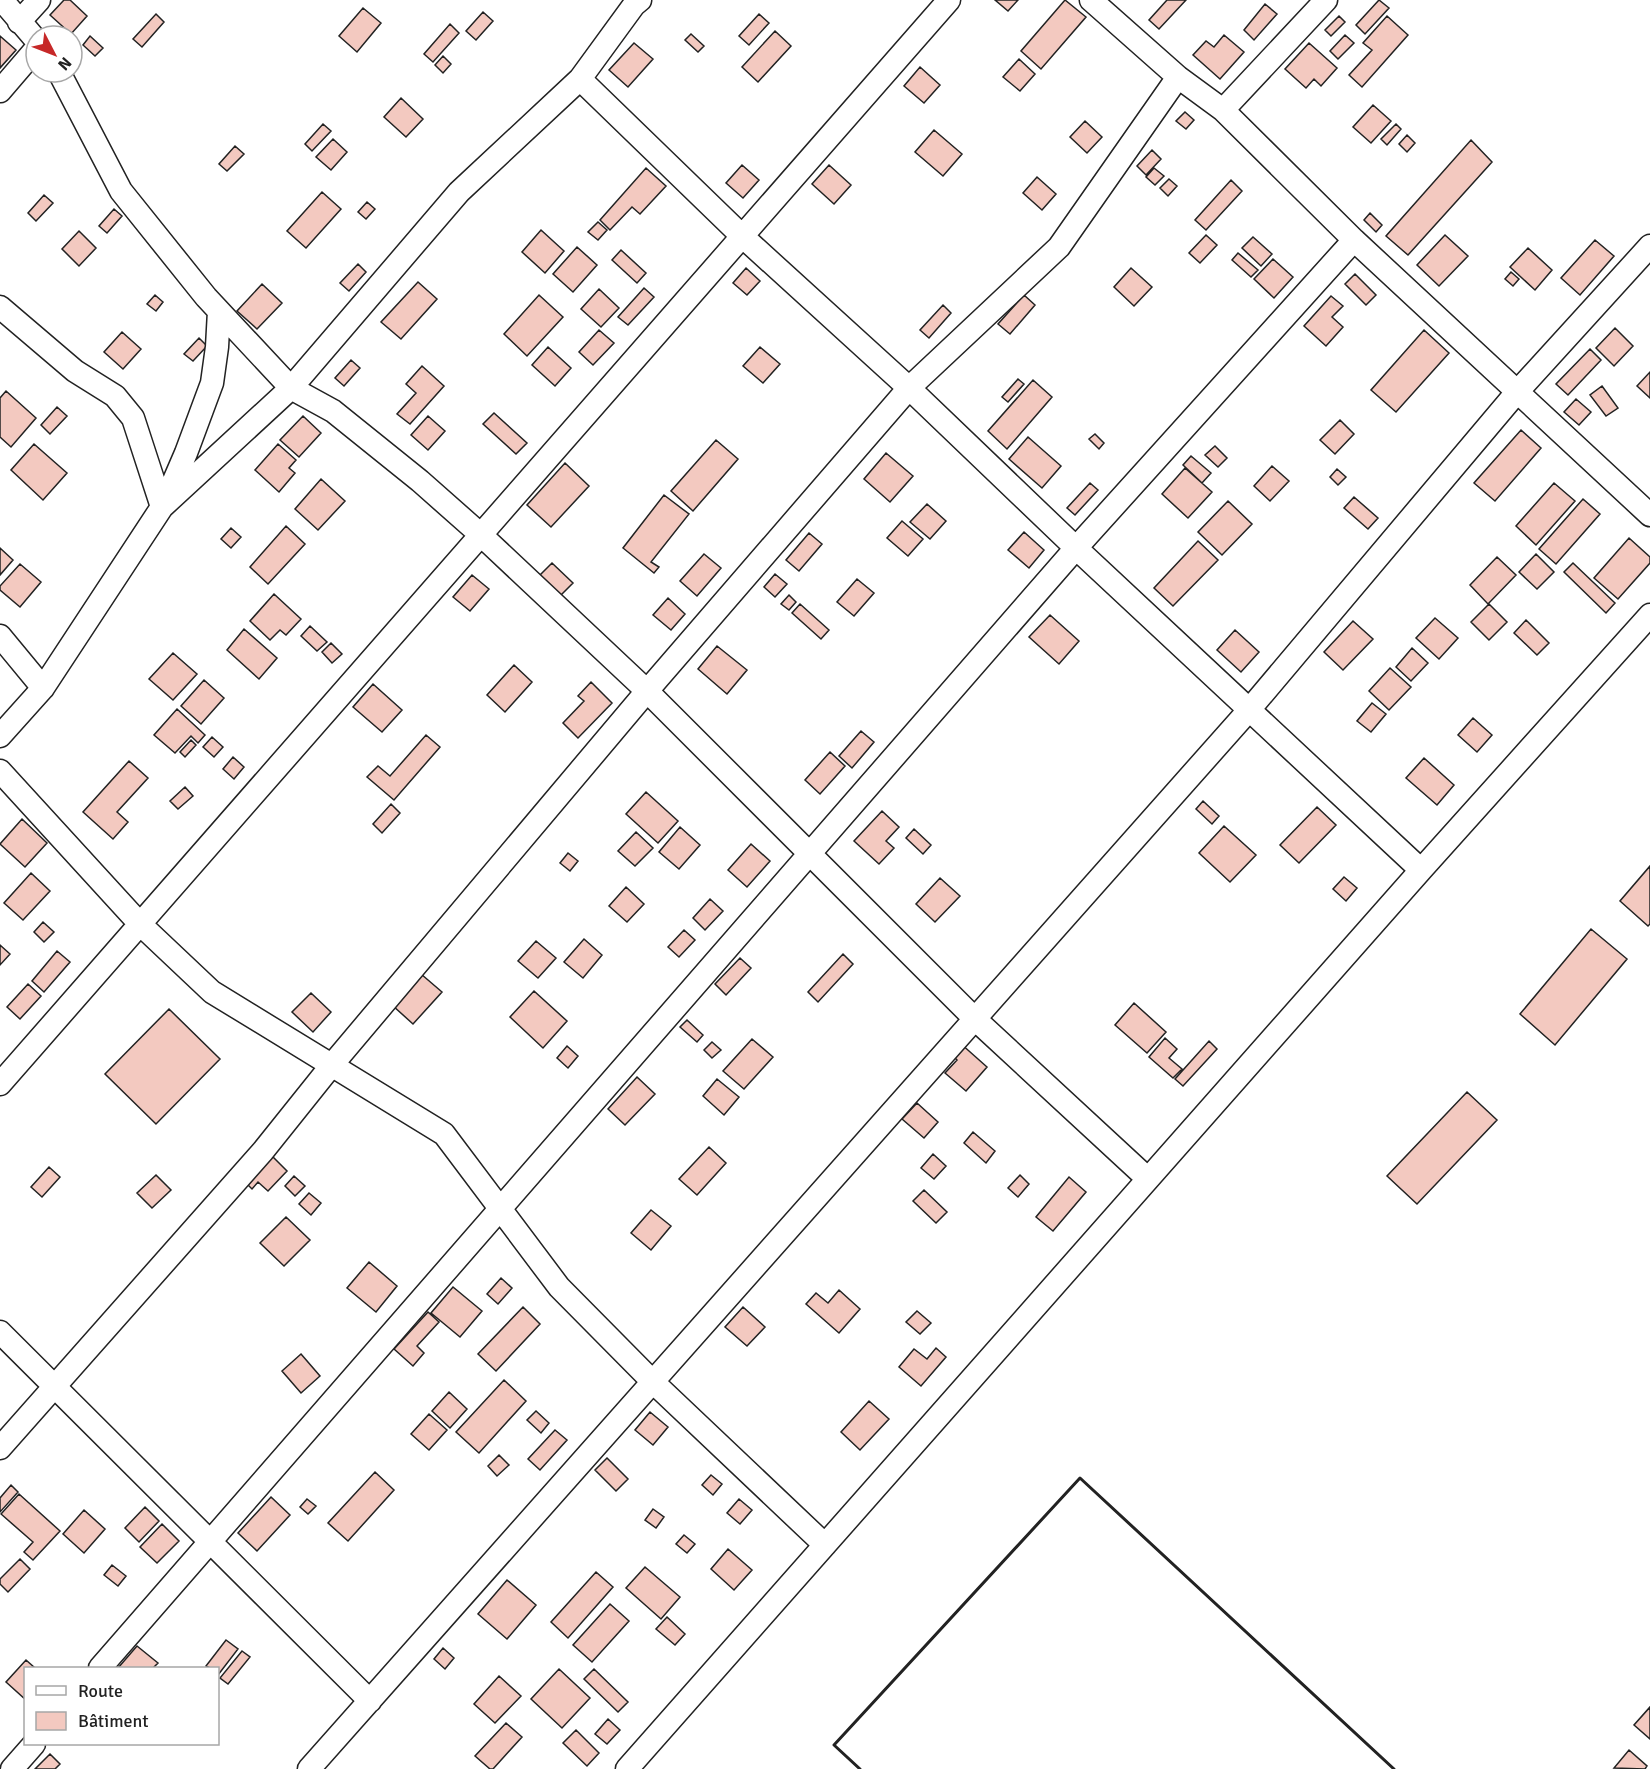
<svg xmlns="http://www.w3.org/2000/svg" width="1650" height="1769" font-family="Signika,sans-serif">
<rect width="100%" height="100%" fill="#fff"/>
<path fill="#f3c9c0" stroke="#222" stroke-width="1.5" d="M 64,0 L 70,0 L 87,16 L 71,34 L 50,15 Z
M 995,0 L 1018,0 L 1008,11 Z
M 1065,0 L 1086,17 L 1041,69 L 1021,51 Z
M 1167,0 L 1186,0 L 1159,29 L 1149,20 Z
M 1379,0 L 1389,8 L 1365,34 L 1356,25 Z
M 1265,4 L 1277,14 L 1254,40 L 1244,30 Z
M 363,8 L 381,23 L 357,52 L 339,36 Z
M 483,12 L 493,21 L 476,40 L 466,31 Z
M 156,14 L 164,22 L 142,47 L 133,39 Z
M 759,14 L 769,23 L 749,45 L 739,36 Z
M 1339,16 L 1345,22 L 1331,36 L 1325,30 Z
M 1387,16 L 1408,35 L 1362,87 L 1349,75 L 1372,50 L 1363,43 Z
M 450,24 L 459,33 L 433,62 L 424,54 Z
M 775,31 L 791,46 L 758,82 L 742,67 Z
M 691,34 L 704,46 L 698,52 L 685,40 Z
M 1224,35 L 1244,52 L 1220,79 L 1193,55 L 1206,41 L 1214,47 Z
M 1345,35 L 1354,43 L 1338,59 L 1330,51 Z
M 0,36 L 16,50 L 0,68 Z
M 90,36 L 103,48 L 95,56 L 83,45 Z
M 634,43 L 653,59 L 628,87 L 609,70 Z
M 1309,43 L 1337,68 L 1321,86 L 1314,79 L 1306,88 L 1285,69 Z
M 443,56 L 451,64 L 443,73 L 435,65 Z
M 1019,59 L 1035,74 L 1020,91 L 1003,77 Z
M 920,67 L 940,85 L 924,103 L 904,86 Z
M 401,98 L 423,119 L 406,137 L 384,117 Z
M 1373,105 L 1391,121 L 1371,143 L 1353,127 Z
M 1185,112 L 1194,120 L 1186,129 L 1176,121 Z
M 1085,121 L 1102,137 L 1087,153 L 1070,137 Z
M 323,124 L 331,131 L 312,151 L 305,144 Z
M 1396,124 L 1401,129 L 1387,145 L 1381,139 Z
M 934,130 L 962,154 L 943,176 L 915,152 Z
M 1407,135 L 1415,143 L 1407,152 L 1399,144 Z
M 333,139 L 347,152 L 331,170 L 316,157 Z
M 1471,140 L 1492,162 L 1408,255 L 1386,236 Z
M 235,146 L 244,154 L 227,171 L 219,164 Z
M 1152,150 L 1161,159 L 1146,175 L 1137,166 Z
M 742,165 L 759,180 L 743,198 L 726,183 Z
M 829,165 L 851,185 L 834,204 L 812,184 Z
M 646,168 L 666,186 L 640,214 L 632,207 L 610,230 L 600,220 Z
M 1154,168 L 1164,176 L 1155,185 L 1146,177 Z
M 1037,177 L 1056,194 L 1042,210 L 1023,193 Z
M 1169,179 L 1177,186 L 1168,196 L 1160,188 Z
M 1231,180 L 1242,191 L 1206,230 L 1195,220 Z
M 322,192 L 341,209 L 306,248 L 287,231 Z
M 44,195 L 53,203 L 36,221 L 28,213 Z
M 367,202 L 375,209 L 366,219 L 358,212 Z
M 114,209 L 122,216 L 107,233 L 99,226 Z
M 1370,213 L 1382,225 L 1376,232 L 1364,220 Z
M 598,222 L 607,230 L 598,240 L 588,232 Z
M 541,230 L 564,251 L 545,273 L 522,252 Z
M 79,231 L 96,248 L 79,266 L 62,249 Z
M 1206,235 L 1217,245 L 1200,263 L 1189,253 Z
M 1445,235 L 1468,256 L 1439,286 L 1417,265 Z
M 1253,237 L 1272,254 L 1261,266 L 1242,248 Z
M 1595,240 L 1614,256 L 1580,295 L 1561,278 Z
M 577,247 L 597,265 L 573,292 L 553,274 Z
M 1528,248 L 1552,270 L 1535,290 L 1510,267 Z
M 621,250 L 646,273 L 637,283 L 612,260 Z
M 1238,253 L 1258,270 L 1251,277 L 1232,260 Z
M 1273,259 L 1293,277 L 1274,298 L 1254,279 Z
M 358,264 L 366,272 L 349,291 L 340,283 Z
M 746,268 L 760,281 L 747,295 L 733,283 Z
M 1131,268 L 1152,287 L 1134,306 L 1114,287 Z
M 1511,272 L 1519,279 L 1513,286 L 1505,279 Z
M 1355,274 L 1376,295 L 1366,305 L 1345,284 Z
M 418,282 L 437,299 L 401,339 L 381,322 Z
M 262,284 L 282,303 L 257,329 L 237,311 Z
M 644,288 L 654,297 L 628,325 L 618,317 Z
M 599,289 L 619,308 L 601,327 L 581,309 Z
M 155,295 L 163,302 L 156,311 L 147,304 Z
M 539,295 L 563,317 L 527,356 L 504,334 Z
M 1024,295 L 1035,305 L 1010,334 L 998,324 Z
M 1331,296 L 1343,306 L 1332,317 L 1343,327 L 1326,346 L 1304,326 Z
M 943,305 L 951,313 L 929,338 L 920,330 Z
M 1615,328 L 1633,346 L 1614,366 L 1596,348 Z
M 599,330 L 614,343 L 593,365 L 579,352 Z
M 1424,330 L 1449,353 L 1396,412 L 1371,390 Z
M 122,332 L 141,349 L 123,369 L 104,352 Z
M 199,338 L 207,346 L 193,361 L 184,354 Z
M 548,347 L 571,368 L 555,386 L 532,365 Z
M 760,347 L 780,364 L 763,383 L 743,366 Z
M 1590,349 L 1601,360 L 1568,395 L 1556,384 Z
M 351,360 L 360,368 L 344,386 L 335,378 Z
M 422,366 L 444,386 L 410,424 L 397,414 L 416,393 L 406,384 Z
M 1650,372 L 1650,398 L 1637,386 Z
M 1018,379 L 1024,384 L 1008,402 L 1002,397 Z
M 1033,380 L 1052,397 L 1007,449 L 988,431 Z
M 1602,386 L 1618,408 L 1606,416 L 1590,395 Z
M 6,391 L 36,418 L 11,447 L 0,437 L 0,398 Z
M 1576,399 L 1591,412 L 1579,425 L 1564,412 Z
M 57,407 L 67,416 L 50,434 L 41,425 Z
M 494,413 L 527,443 L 516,454 L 483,424 Z
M 303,416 L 321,433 L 299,457 L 280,440 Z
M 428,416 L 445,431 L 428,450 L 411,435 Z
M 1340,420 L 1354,434 L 1335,454 L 1320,440 Z
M 1521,430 L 1541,448 L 1495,501 L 1474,483 Z
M 1095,434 L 1104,443 L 1099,449 L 1089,439 Z
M 1028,437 L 1061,466 L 1042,488 L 1009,459 Z
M 716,440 L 738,459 L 693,511 L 671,491 Z
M 34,444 L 67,473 L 43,500 L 11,470 Z
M 278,444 L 296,460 L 289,468 L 295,473 L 279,492 L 255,470 Z
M 1215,446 L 1227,458 L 1218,467 L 1205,455 Z
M 886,453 L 913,476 L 890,502 L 864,479 Z
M 1191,456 L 1211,473 L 1202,483 L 1183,465 Z
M 565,463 L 589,486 L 551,527 L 527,505 Z
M 1272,466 L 1289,481 L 1270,501 L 1254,486 Z
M 1185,468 L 1212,492 L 1188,518 L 1162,494 Z
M 1337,469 L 1346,477 L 1338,485 L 1330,477 Z
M 321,479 L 345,501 L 318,530 L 295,509 Z
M 1090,483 L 1098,490 L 1075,515 L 1067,508 Z
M 1554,483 L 1575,501 L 1536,545 L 1516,526 Z
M 664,495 L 689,514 L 651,562 L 659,567 L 654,573 L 623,548 Z
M 1354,497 L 1378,518 L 1368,529 L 1344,508 Z
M 1583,499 L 1600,514 L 1556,564 L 1539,549 Z
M 1228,501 L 1252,524 L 1222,555 L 1198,532 Z
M 927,504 L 946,521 L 930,539 L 910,522 Z
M 902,521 L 923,539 L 908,556 L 887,538 Z
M 286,526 L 305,544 L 268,584 L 250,567 Z
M 231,528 L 241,537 L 231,548 L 221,539 Z
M 1024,532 L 1044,550 L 1029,568 L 1008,550 Z
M 809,533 L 822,544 L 799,571 L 786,560 Z
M 1629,538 L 1650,557 L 1650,563 L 1618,599 L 1594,578 Z
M 1198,541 L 1218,560 L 1173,606 L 1154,588 Z
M 0,548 L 13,560 L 0,575 Z
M 704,554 L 721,568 L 697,596 L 680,581 Z
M 1536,554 L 1554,572 L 1537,589 L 1519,572 Z
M 1497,557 L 1516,575 L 1488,604 L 1470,585 Z
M 552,563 L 573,583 L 559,597 L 538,577 Z
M 1573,563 L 1615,603 L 1606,613 L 1564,572 Z
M 20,564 L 41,582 L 20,607 L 0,590 L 0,586 Z
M 775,574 L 787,584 L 775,597 L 764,587 Z
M 472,575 L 489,589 L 470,611 L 453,597 Z
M 857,579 L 874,593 L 854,616 L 837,602 Z
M 274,594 L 301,619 L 286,635 L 280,630 L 270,640 L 250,621 Z
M 789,595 L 796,602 L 789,610 L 781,604 Z
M 668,598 L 685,614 L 671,630 L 653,615 Z
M 800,604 L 829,630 L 821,639 L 792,613 Z
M 1489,604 L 1507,622 L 1489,640 L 1471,622 Z
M 1050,615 L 1079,641 L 1059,664 L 1029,637 Z
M 1435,618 L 1458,638 L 1439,659 L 1416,638 Z
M 1526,620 L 1549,643 L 1537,655 L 1514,633 Z
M 1353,621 L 1373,639 L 1343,670 L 1324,652 Z
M 310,626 L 327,642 L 317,651 L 301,636 Z
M 244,629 L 277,658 L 259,679 L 227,650 Z
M 1235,630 L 1259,652 L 1241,672 L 1217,650 Z
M 331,643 L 342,654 L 332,663 L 322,652 Z
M 717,646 L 747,670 L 727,694 L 698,669 Z
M 1412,648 L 1428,663 L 1411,681 L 1396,667 Z
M 173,653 L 197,674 L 173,700 L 149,679 Z
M 514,665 L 532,682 L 505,712 L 487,695 Z
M 1390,668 L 1411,687 L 1389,710 L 1369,691 Z
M 204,680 L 224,698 L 201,724 L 181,706 Z
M 591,682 L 612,703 L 578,738 L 563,723 L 584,701 L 578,696 Z
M 373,684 L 402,710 L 382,732 L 353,707 Z
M 1372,703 L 1386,714 L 1371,732 L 1357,721 Z
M 177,709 L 205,735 L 198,743 L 191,736 L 175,753 L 154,735 Z
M 1473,718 L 1492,735 L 1477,752 L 1458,735 Z
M 861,731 L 874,742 L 852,768 L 839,756 Z
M 426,735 L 440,747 L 394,800 L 367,777 L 378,766 L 390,776 Z
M 212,737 L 223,747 L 214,757 L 203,747 Z
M 191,740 L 196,745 L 185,757 L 180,752 Z
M 830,752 L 845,766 L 820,794 L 805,780 Z
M 233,757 L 244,767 L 234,779 L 223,769 Z
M 1424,758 L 1454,785 L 1437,805 L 1406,778 Z
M 129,761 L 148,778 L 117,812 L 128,822 L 113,839 L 83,812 Z
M 185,787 L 193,796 L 178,809 L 170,801 Z
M 646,792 L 678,821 L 658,843 L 626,814 Z
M 1203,801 L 1219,816 L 1212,824 L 1196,809 Z
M 391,804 L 400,813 L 382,833 L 373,824 Z
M 1317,807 L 1336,825 L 1299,863 L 1280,845 Z
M 882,811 L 899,827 L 886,841 L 894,848 L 879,864 L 854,841 Z
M 22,819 L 47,843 L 25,867 L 0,844 Z
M 1224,826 L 1256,855 L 1230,882 L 1199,853 Z
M 680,827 L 700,845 L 679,869 L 659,852 Z
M 914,829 L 931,845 L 923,854 L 906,838 Z
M 636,832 L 653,848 L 635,866 L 618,851 Z
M 751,844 L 770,861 L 747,887 L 728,870 Z
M 568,853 L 578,861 L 570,871 L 560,863 Z
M 1650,866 L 1650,924 L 1648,926 L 1620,901 Z
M 31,873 L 50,891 L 23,920 L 4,903 Z
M 1344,877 L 1357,888 L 1346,901 L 1333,889 Z
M 940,878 L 960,896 L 935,922 L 916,904 Z
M 626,887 L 644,904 L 627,922 L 609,906 Z
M 710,899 L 723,911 L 705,930 L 693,918 Z
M 43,922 L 54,932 L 44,942 L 34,932 Z
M 1591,929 L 1627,959 L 1555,1045 L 1520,1014 Z
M 684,930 L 695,940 L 679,957 L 668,947 Z
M 584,939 L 602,955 L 583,978 L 564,962 Z
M 536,941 L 556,958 L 538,978 L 518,961 Z
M 0,945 L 10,954 L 0,965 Z
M 57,951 L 70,962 L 44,992 L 32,981 Z
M 843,954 L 853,964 L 818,1002 L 808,992 Z
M 740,958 L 751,968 L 726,995 L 715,984 Z
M 421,974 L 442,992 L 413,1024 L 392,1005 Z
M 28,984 L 41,996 L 20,1019 L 7,1007 Z
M 534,991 L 567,1021 L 543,1048 L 510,1017 Z
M 311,993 L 331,1012 L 313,1032 L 292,1012 Z
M 1134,1003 L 1166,1032 L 1147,1053 L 1115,1025 Z
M 169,1009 L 220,1059 L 156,1124 L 105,1074 Z
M 687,1020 L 703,1035 L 697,1042 L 680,1027 Z
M 1165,1038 L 1177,1049 L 1169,1058 L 1182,1069 L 1173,1078 L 1149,1057 Z
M 752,1039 L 773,1057 L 744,1089 L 723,1071 Z
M 1209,1041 L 1217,1049 L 1183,1086 L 1175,1079 Z
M 712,1042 L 721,1050 L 712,1058 L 704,1050 Z
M 960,1043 L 987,1067 L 966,1091 L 945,1073 L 957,1060 L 951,1054 Z
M 567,1046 L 578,1056 L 568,1068 L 557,1058 Z
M 637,1077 L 655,1094 L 625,1125 L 608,1109 Z
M 717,1079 L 739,1097 L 724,1115 L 703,1096 Z
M 1467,1092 L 1497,1120 L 1417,1204 L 1387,1176 Z
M 917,1103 L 938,1122 L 924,1138 L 902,1119 Z
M 973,1132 L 995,1151 L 986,1163 L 964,1143 Z
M 709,1147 L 726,1163 L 697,1195 L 679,1179 Z
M 266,1150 L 287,1171 L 268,1191 L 258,1182 L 252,1189 L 240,1177 Z
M 933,1154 L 946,1166 L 934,1179 L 921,1168 Z
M 49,1167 L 60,1177 L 42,1197 L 31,1187 Z
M 156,1175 L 171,1190 L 152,1208 L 137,1193 Z
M 1020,1175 L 1029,1184 L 1018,1197 L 1008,1188 Z
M 294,1176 L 305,1186 L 295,1196 L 285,1186 Z
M 1069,1177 L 1086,1192 L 1053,1231 L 1036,1217 Z
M 924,1190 L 947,1212 L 936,1223 L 913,1201 Z
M 309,1193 L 321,1203 L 311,1215 L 299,1204 Z
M 651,1210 L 671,1226 L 651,1250 L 631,1233 Z
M 286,1217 L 310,1240 L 284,1266 L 260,1243 Z
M 369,1262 L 397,1286 L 376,1312 L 347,1288 Z
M 501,1278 L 512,1288 L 498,1304 L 487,1294 Z
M 453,1287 L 482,1311 L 460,1337 L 431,1313 Z
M 839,1290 L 860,1309 L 839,1333 L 806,1304 L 816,1293 L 828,1303 Z
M 523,1307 L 540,1324 L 496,1371 L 478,1354 Z
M 743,1307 L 765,1327 L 747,1346 L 725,1327 Z
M 917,1311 L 931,1323 L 920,1334 L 906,1322 Z
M 428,1312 L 439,1322 L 417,1346 L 424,1353 L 413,1366 L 394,1349 Z
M 936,1348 L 946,1357 L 921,1386 L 899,1367 L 914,1349 L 927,1359 Z
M 301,1354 L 320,1376 L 301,1393 L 282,1371 Z
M 504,1380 L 526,1401 L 479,1453 L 456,1432 Z
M 449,1392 L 467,1409 L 450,1428 L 432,1411 Z
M 869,1401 L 889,1419 L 860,1450 L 841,1432 Z
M 536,1411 L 549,1423 L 541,1433 L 527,1420 Z
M 650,1412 L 668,1427 L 653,1445 L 635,1430 Z
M 429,1414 L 447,1430 L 429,1450 L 411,1434 Z
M 555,1430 L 567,1440 L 540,1470 L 528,1459 Z
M 499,1455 L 509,1465 L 497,1476 L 488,1466 Z
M 607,1458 L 628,1479 L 616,1491 L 595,1470 Z
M 375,1472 L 394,1490 L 348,1541 L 328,1523 Z
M 711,1475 L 722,1484 L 713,1495 L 702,1485 Z
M 11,1485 L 18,1492 L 0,1512 L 0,1498 Z
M 19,1494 L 60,1531 L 33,1560 L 24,1552 L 33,1542 L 1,1514 Z
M 271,1497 L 290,1515 L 257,1551 L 238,1533 Z
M 307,1499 L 316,1506 L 308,1514 L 300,1507 Z
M 739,1499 L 752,1510 L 740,1524 L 727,1513 Z
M 145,1507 L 159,1521 L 139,1542 L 125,1528 Z
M 653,1509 L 664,1517 L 656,1528 L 645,1520 Z
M 84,1510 L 105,1529 L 84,1553 L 63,1534 Z
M 162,1524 L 179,1541 L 157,1563 L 140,1547 Z
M 684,1535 L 695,1544 L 687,1553 L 676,1544 Z
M 728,1549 L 752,1570 L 734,1590 L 711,1569 Z
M 20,1559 L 30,1569 L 8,1592 L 0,1584 L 0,1579 Z
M 112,1565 L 126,1576 L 118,1586 L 104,1575 Z
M 645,1567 L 680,1597 L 661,1619 L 626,1588 Z
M 596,1572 L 613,1587 L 568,1638 L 551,1622 Z
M 507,1580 L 536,1605 L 507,1639 L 478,1614 Z
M 610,1604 L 629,1621 L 592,1662 L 573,1645 Z
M 667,1617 L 685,1634 L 675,1645 L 656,1629 Z
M 226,1640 L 238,1649 L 218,1675 L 218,1668 L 210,1668 L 206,1666 Z
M 137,1646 L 158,1663 L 153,1668 L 118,1668 Z
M 443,1648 L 454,1658 L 445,1669 L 434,1659 Z
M 242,1651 L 250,1657 L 228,1684 L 220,1678 Z
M 26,1660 L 35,1668 L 26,1668 L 26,1700 L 6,1682 Z
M 559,1669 L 590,1698 L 562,1728 L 531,1699 Z
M 594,1669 L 628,1702 L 618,1712 L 584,1679 Z
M 499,1676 L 521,1696 L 495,1723 L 474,1704 Z
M 1650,1707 L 1650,1739 L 1634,1725 Z
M 608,1719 L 620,1730 L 607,1744 L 595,1734 Z
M 506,1723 L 522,1737 L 493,1769 L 490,1769 L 475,1756 Z
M 576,1730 L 599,1753 L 587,1766 L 563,1743 Z
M 1629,1750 L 1647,1766 L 1645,1769 L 1614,1768 Z
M 50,1754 L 60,1764 L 55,1769 L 35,1769 Z"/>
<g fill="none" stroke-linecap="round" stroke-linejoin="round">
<g stroke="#222" stroke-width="25">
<path id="minor" d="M 2,0 L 36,40
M 1091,0 L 1178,77 L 1223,110 L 1354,240 L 1650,515
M 19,22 L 39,0
M 59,72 L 121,191 L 206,297 L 291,388 L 333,411 L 420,481 L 481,535 L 647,691 L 975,1019 L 1148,1179
M 580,79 L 742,236 L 909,388 L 1076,548 L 1421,870
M 0,91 L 36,49
M 1223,110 L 1326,0
M 0,307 L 75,371 L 115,396 L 133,418 L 162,507
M 167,497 L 186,453 L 212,383 L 217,347 L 219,311
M 0,636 L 43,688
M 0,736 L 43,688 L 162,507 L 291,388 L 459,192 L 580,79 L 634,5 L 640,0
M 0,771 L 140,924 L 212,992 L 444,1134 L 559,1287 L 653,1382 L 825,1545
M 0,1084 L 949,0
M 0,1332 L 370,1701
M 0,1448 L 263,1151 L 331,1066 L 647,691 L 909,388 L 1059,247 L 1178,77
M 100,1668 L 1076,548 L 1354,240
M 12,1769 L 34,1744
M 309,1769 L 1249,710 L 1517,392 L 1650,246
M 627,1769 L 1421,870 L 1650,615"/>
</g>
<use href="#minor" stroke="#fff" stroke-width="22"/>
<path stroke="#222" stroke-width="3" d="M 860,1769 L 834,1745 L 1080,1478 L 1394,1769"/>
</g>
<rect x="24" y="1667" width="195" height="78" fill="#ffffff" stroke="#a7a7a7" stroke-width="1.5"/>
<rect x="36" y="1686" width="30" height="9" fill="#ffffff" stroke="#a7a7a7" stroke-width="1.5"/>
<text x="78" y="1697" font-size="18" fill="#222222">Route</text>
<rect x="36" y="1712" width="30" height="18" fill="#f3c9c0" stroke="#a7a7a7" stroke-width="1.5"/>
<text x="78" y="1727" font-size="18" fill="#222222">Bâtiment</text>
<g transform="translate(54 54) rotate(132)"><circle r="28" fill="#ffffff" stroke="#a7a7a7" stroke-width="1.5"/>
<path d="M0-4.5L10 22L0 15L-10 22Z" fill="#c62828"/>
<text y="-9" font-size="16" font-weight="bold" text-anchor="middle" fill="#222222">N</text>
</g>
</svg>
